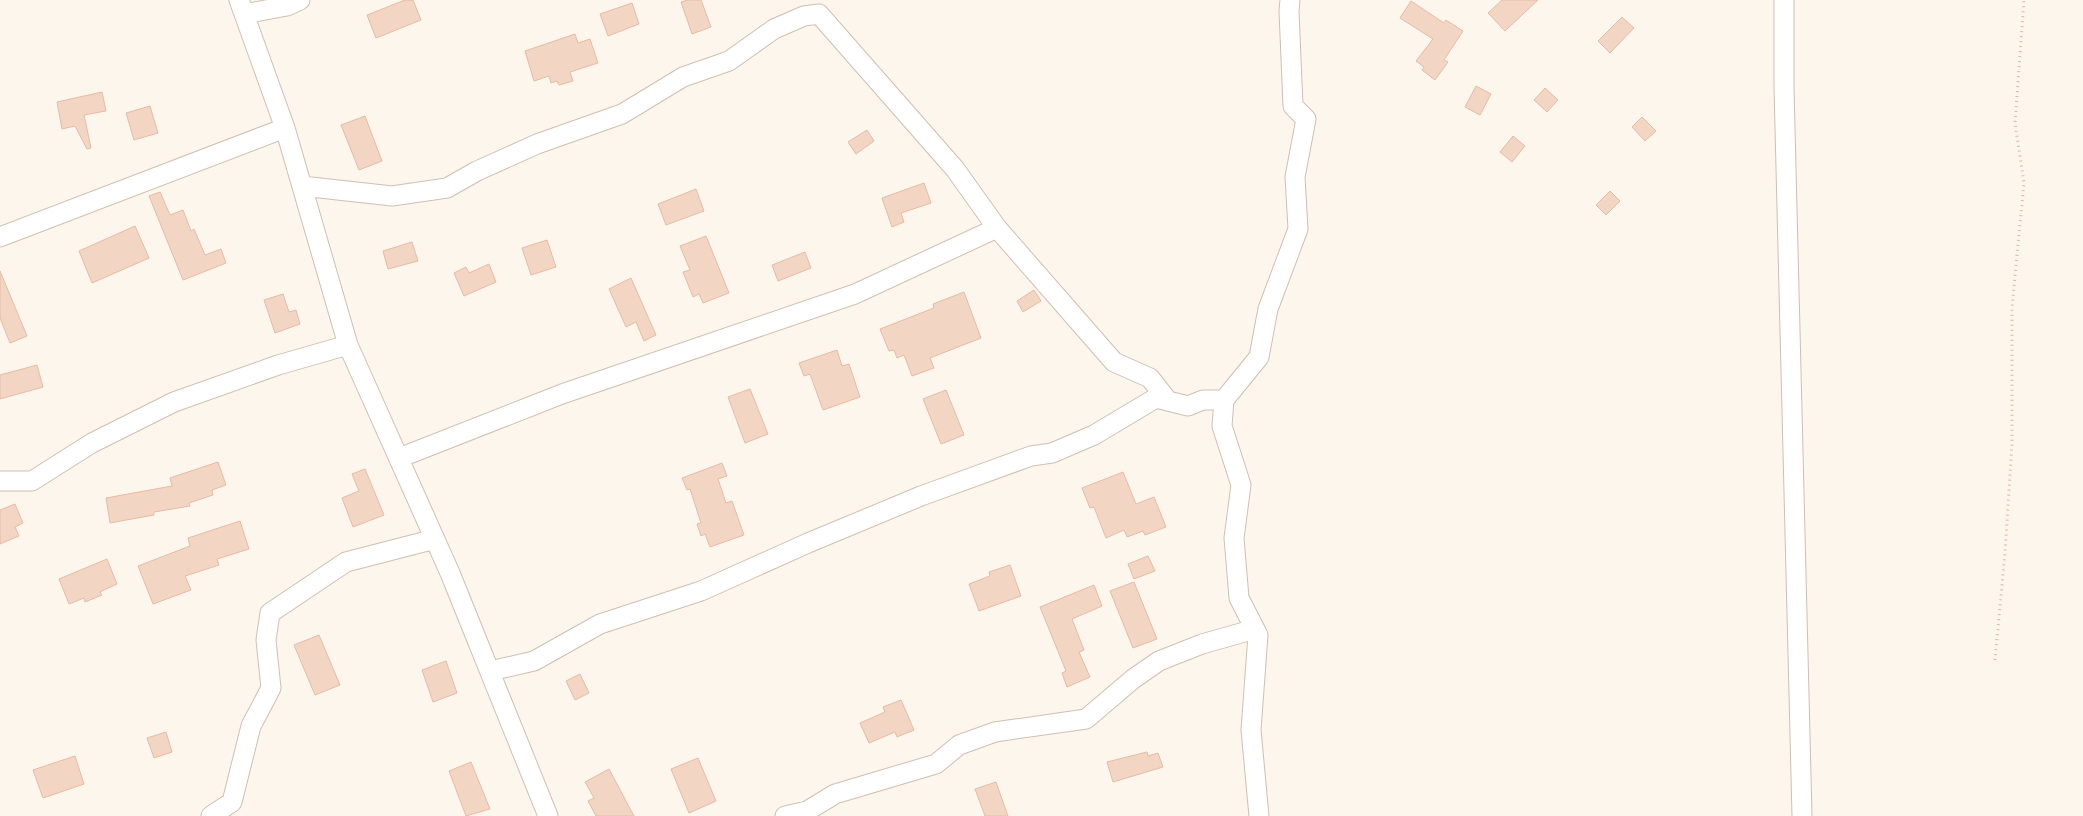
<svg xmlns="http://www.w3.org/2000/svg" width="2083" height="816" font-family="'Sofia Sans Condensed',sans-serif">
<rect width="100%" height="100%" fill="#fdf6ec"/>
<path fill="#f3d5c3" stroke="#e6bba3" d="M 405,0 L 413,0 L 421,20 L 376,38 L 367,15 Z
M 688,0 L 701,0 L 711,27 L 692,34 L 681,2 Z
M 1502,0 L 1538,0 L 1505,31 L 1488,13 Z
M 1411,1 L 1444,23 L 1446,20 L 1463,31 L 1444,60 L 1448,62 L 1435,80 L 1422,70 L 1424,67 L 1416,61 L 1433,39 L 1400,18 Z
M 632,3 L 639,24 L 608,36 L 600,14 Z
M 1622,17 L 1634,28 L 1610,53 L 1598,41 Z
M 575,34 L 578,43 L 590,39 L 598,63 L 570,72 L 573,81 L 559,85 L 557,81 L 551,83 L 549,76 L 534,81 L 525,51 Z
M 1476,86 L 1491,94 L 1480,115 L 1465,107 Z
M 1545,88 L 1558,100 L 1547,112 L 1534,100 Z
M 102,92 L 106,111 L 84,115 L 91,148 L 87,149 L 75,126 L 62,129 L 57,102 Z
M 150,106 L 158,133 L 134,140 L 126,113 Z
M 365,116 L 382,161 L 359,170 L 341,125 Z
M 1642,117 L 1656,131 L 1645,141 L 1632,127 Z
M 867,130 L 874,141 L 856,154 L 848,142 Z
M 1513,136 L 1525,146 L 1512,162 L 1500,152 Z
M 924,183 L 931,203 L 901,213 L 904,222 L 892,227 L 882,198 Z
M 696,189 L 704,211 L 666,225 L 658,204 Z
M 1610,191 L 1620,201 L 1606,215 L 1596,205 Z
M 160,192 L 170,215 L 183,210 L 191,231 L 194,229 L 205,255 L 221,249 L 226,263 L 183,280 L 149,196 Z
M 135,226 L 149,258 L 92,283 L 79,251 Z
M 706,236 L 729,293 L 703,303 L 699,294 L 693,297 L 683,272 L 690,270 L 680,246 Z
M 547,240 L 556,267 L 531,275 L 522,248 Z
M 412,242 L 418,261 L 388,269 L 383,251 Z
M 805,252 L 811,268 L 778,281 L 772,265 Z
M 489,264 L 496,282 L 464,296 L 454,273 L 466,267 L 469,273 Z
M 0,271 L 27,336 L 10,343 L 0,318 Z
M 631,278 L 656,335 L 644,341 L 636,322 L 626,327 L 609,289 Z
M 1034,290 L 1041,301 L 1023,312 L 1017,301 Z
M 964,292 L 981,338 L 930,358 L 934,368 L 912,376 L 904,355 L 897,358 L 894,350 L 889,351 L 880,329 L 934,308 L 933,304 Z
M 283,294 L 289,312 L 296,310 L 300,324 L 275,333 L 264,300 Z
M 837,350 L 842,366 L 849,364 L 860,397 L 823,410 L 810,374 L 804,376 L 799,363 Z
M 37,365 L 43,387 L 0,399 L 0,375 Z
M 750,389 L 768,434 L 745,443 L 728,397 Z
M 946,390 L 964,435 L 941,444 L 923,399 Z
M 218,462 L 226,485 L 212,490 L 213,495 L 189,503 L 190,506 L 154,512 L 154,515 L 110,523 L 106,498 L 172,486 L 170,478 Z
M 722,463 L 727,476 L 718,479 L 726,503 L 732,501 L 744,535 L 710,547 L 705,534 L 701,536 L 697,524 L 701,523 L 690,489 L 687,490 L 682,478 Z
M 365,469 L 384,515 L 353,527 L 342,498 L 359,491 L 352,474 Z
M 1123,472 L 1136,504 L 1154,497 L 1166,527 L 1145,535 L 1143,531 L 1127,537 L 1124,530 L 1106,538 L 1094,507 L 1090,508 L 1082,488 Z
M 15,504 L 23,523 L 15,527 L 19,536 L 0,544 L 0,510 Z
M 240,521 L 249,549 L 217,559 L 219,565 L 185,576 L 191,590 L 153,604 L 138,566 L 190,546 L 188,538 Z
M 1148,556 L 1155,571 L 1134,579 L 1128,564 Z
M 107,559 L 117,584 L 100,592 L 102,595 L 85,602 L 84,598 L 69,604 L 59,579 Z
M 1010,565 L 1021,596 L 979,611 L 969,584 L 990,576 L 989,572 Z
M 1134,582 L 1157,639 L 1133,648 L 1110,591 Z
M 1094,585 L 1102,606 L 1072,619 L 1084,650 L 1079,652 L 1090,677 L 1067,687 L 1062,673 L 1066,671 L 1040,607 Z
M 319,635 L 340,685 L 315,695 L 294,645 Z
M 446,661 L 457,693 L 433,702 L 422,670 Z
M 580,674 L 589,693 L 575,700 L 566,681 Z
M 901,700 L 914,730 L 897,737 L 895,732 L 869,743 L 860,723 L 885,712 L 883,707 Z
M 166,732 L 172,752 L 154,758 L 147,738 Z
M 1147,752 L 1148,756 L 1158,753 L 1163,767 L 1113,782 L 1107,762 Z
M 75,756 L 84,784 L 43,798 L 33,770 Z
M 698,758 L 716,801 L 689,813 L 671,769 Z
M 471,762 L 490,809 L 466,816 L 449,771 Z
M 609,769 L 634,816 L 596,816 L 588,801 L 594,798 L 585,782 Z
M 996,782 L 1008,816 L 985,816 L 975,789 Z"/>
<g fill="none" stroke-linecap="round" stroke-linejoin="round">
<g stroke="#d1beb0" stroke-width="21">
<path id="street" d="M 239,0 L 285,128 L 348,345 L 450,573 L 548,816
M 1784,0 L 1784,87 L 1802,816
M 244,14 L 287,6 L 300,0
M 302,186 L 392,196 L 447,188 L 477,171 L 537,144 L 622,114 L 683,77 L 729,61 L 774,29 L 804,16 L 819,14 L 955,169 L 997,228
M 0,237 L 285,128
M 399,458 L 562,394 L 855,294 L 997,228 L 1114,362 L 1150,378 L 1168,401
M 0,481 L 32,481 L 92,443 L 174,402 L 278,365 L 348,345
M 490,671 L 534,661 L 600,624 L 701,591 L 808,543 L 921,496 L 1031,456 L 1052,453 L 1094,435 L 1156,398 L 1188,406 L 1203,400 L 1224,400
M 211,816 L 232,802 L 251,726 L 271,688 L 266,640 L 270,613 L 346,562 L 435,539
M 785,816 L 807,811 L 835,794 L 936,764 L 959,745 L 995,732 L 1086,719 L 1133,679 L 1159,661 L 1202,644 L 1255,629
M 1259,816 L 1251,730 L 1258,635 L 1239,598 L 1234,538 L 1241,485 L 1222,426 L 1224,400 L 1259,357 L 1268,309 L 1298,229 L 1295,177 L 1306,119 L 1293,106 L 1289,11 L 1290,0"/>
</g>
<path stroke="#d9b8a5" stroke-width="3" stroke-dasharray="1 4" stroke-linecap="butt" d="M 1995,660 L 2005,553 L 2012,443 L 2012,307 L 2024,183 L 2015,123 L 2024,0"/>
<use href="#street" stroke="#fff" stroke-width="19"/>
</g>
</svg>
